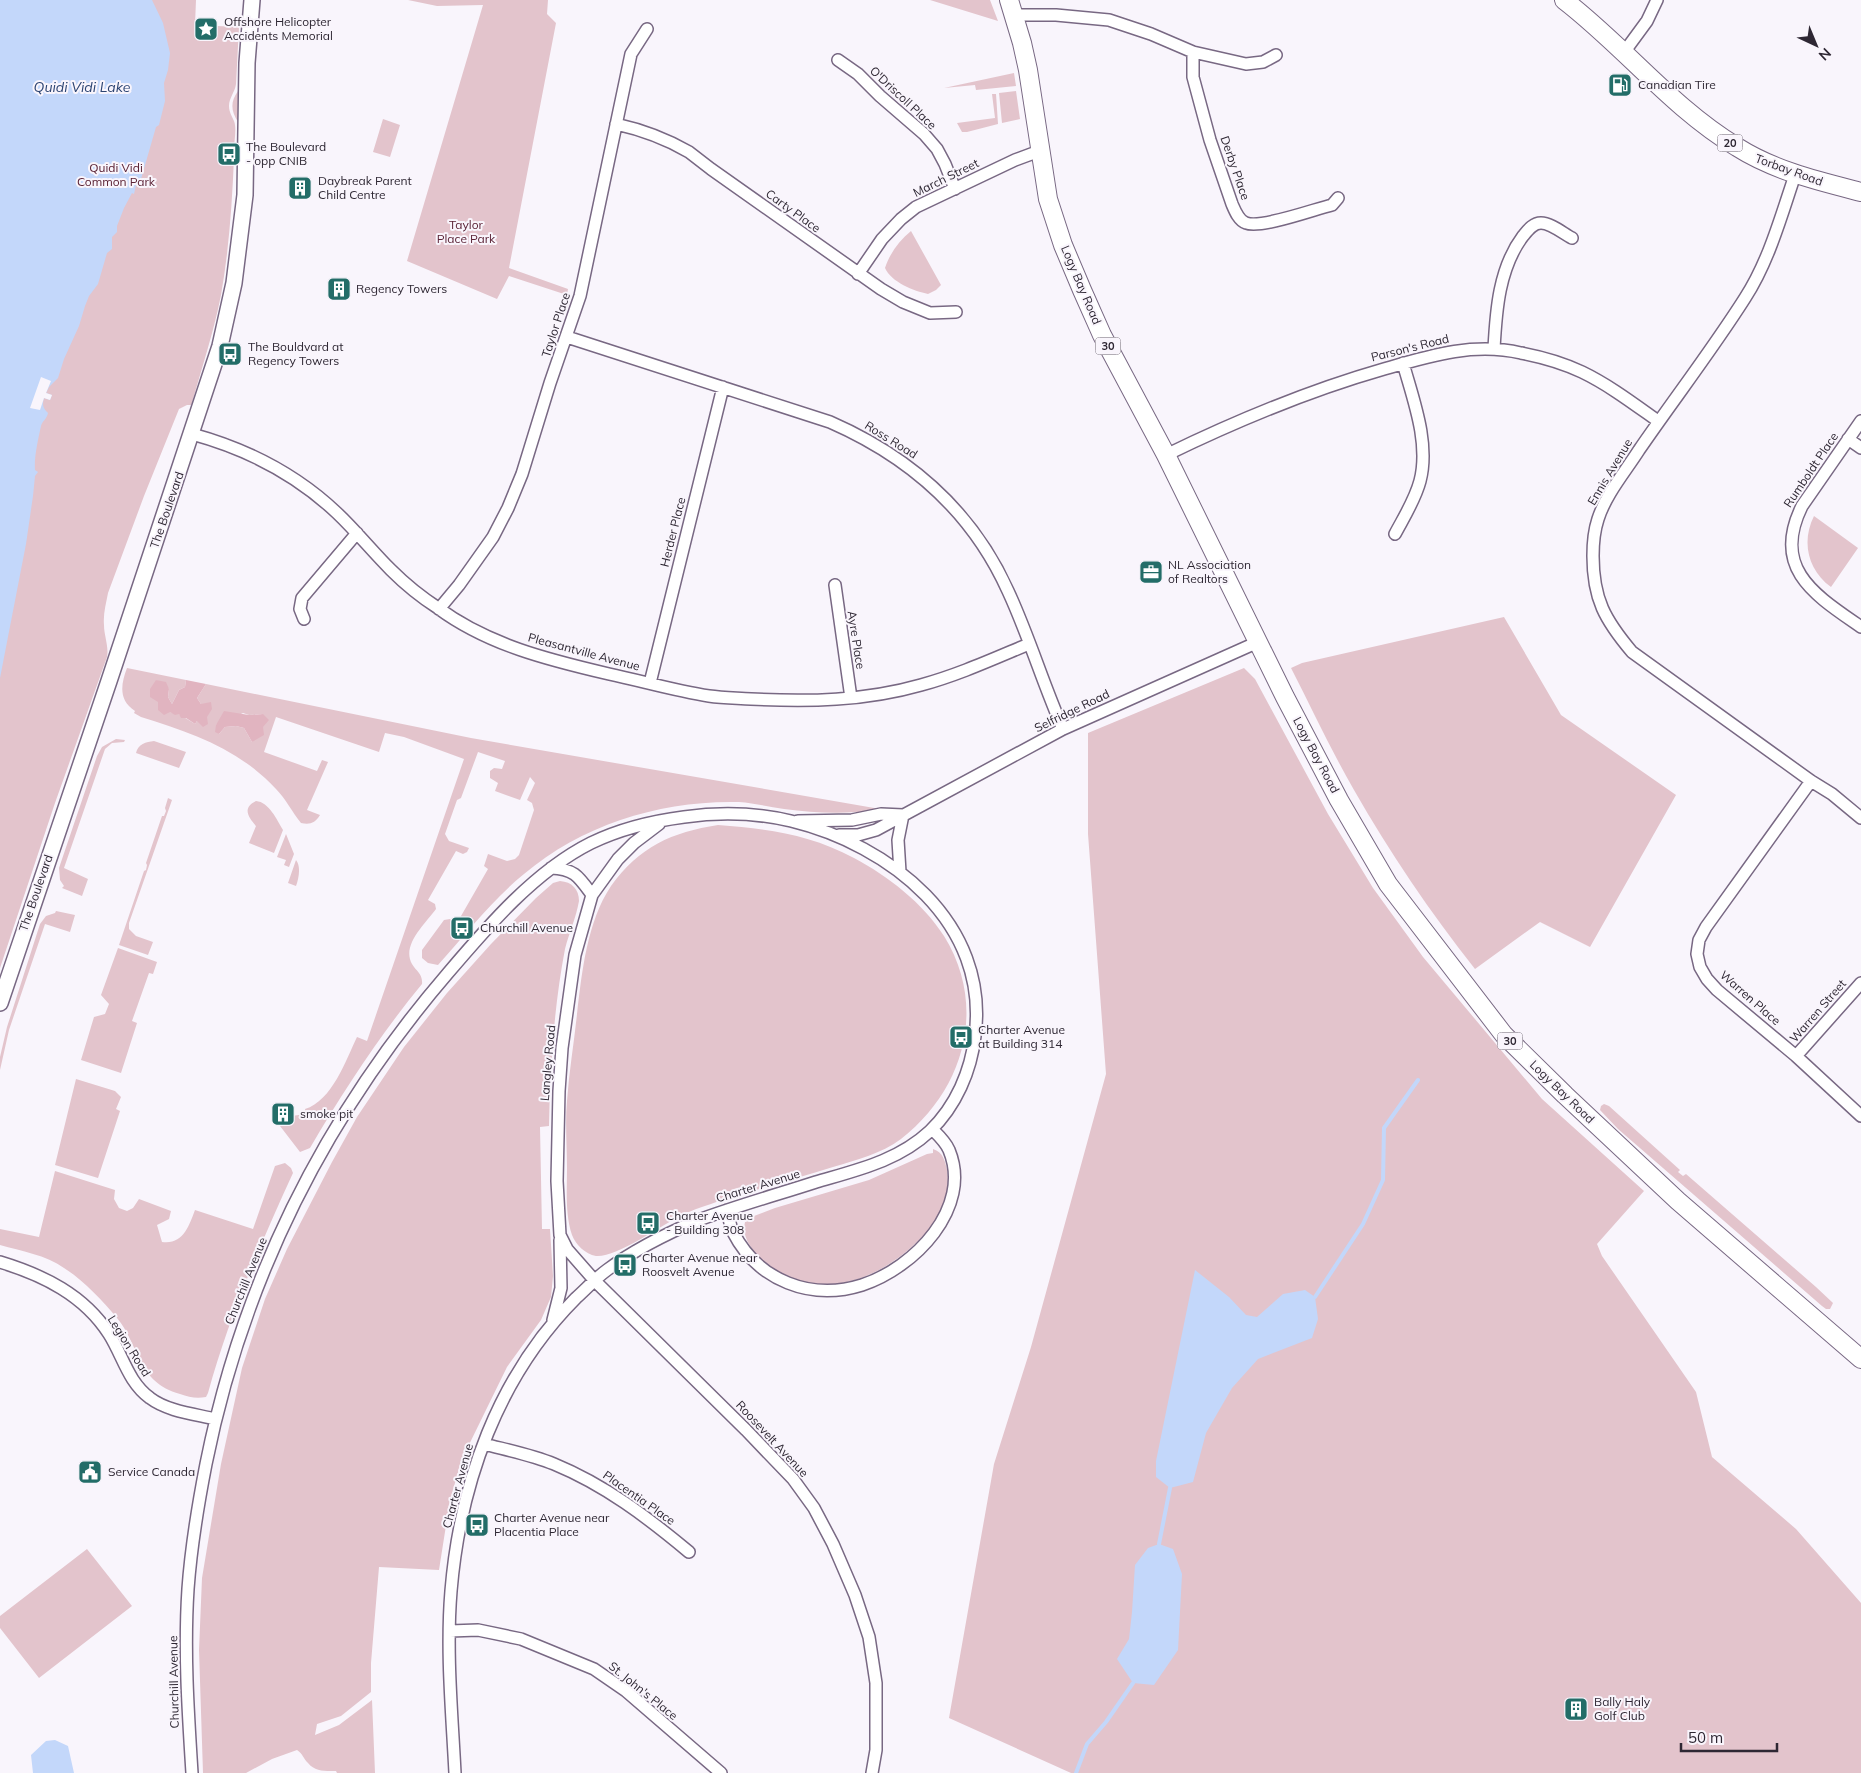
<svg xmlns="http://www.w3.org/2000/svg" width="1861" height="1773" font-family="Mulish,sans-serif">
<rect width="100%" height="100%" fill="#f9f5fc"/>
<path fill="#e3c4cc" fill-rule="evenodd" d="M 0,0 L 196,0 L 195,25 L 239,27 L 236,84 C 235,92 229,98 229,106 C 229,112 232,116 234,121 C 237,129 234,141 234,150 L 232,150 L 232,157 L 234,158 C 232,204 229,250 221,295 C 214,331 202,367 192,403 L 191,405 L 187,405 L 179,409 L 144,496 L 108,593 C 106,604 103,614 104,625 C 104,636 109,646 107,657 L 55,803 L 0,968 Z
M 408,0 L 548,0 L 547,14 L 556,23 L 509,268 L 568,289 L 567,295 L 509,276 L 497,299 L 407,261 L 483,5 L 437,6 Z
M 930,0 L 990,0 L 998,21 Z
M 1014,73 L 1016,86 L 976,90 L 975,85 L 944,88 Z
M 238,91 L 238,122 C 231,111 230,102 238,91 Z
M 1016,91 L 1020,119 L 1002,123 L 999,93 Z
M 992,94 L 996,94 L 998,124 L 967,132 L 962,132 L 957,123 L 995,118 Z
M 383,119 L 400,125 L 390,157 L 373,152 Z
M 911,231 L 941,285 L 936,290 L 928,294 C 914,291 891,282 885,268 C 890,253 899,241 911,231 Z
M 1814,516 L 1858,548 L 1831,587 C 1808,570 1801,542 1814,516 Z
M 1504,617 L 1561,715 L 1676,795 L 1590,947 L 1540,922 L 1475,969 C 1430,912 1390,853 1354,790 C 1331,750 1312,709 1291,668 L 1302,663 Z
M 127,668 L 186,680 L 185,687 L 179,690 L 172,704 L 168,697 L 169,689 L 156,680 L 170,712 L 179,714 L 195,724 L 197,721 L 201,704 L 197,698 L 206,684 L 471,738 L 880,809 L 856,816 L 856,812 C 832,814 808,812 784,809 C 769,807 754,803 739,802 C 662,800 583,824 524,874 C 492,900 466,934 438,965 L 428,963 L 422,958 L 422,950 L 444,920 L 450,919 L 457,923 L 488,869 L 484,866 L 488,854 L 507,861 L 515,859 L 519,855 L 534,810 L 532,803 L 527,800 L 535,783 L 530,777 L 520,800 L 495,791 L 498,783 L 490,778 L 490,771 L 494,768 L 502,769 L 505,761 L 478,752 L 461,798 L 457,800 L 445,834 L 449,841 L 469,848 L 467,852 L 463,854 L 456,851 L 428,900 L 435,904 L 436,909 C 426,923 401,945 412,964 C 416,971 423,974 422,984 C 380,1035 344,1090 310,1148 L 300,1152 L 280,1126 L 277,1118 L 306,1114 L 305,1109 C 332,1101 346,1060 357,1037 L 367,1041 L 464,759 L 404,737 L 385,733 L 379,752 L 276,717 L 264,752 L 317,771 L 322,760 L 328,762 L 307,810 L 320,815 C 315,823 310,825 301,823 C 292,812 286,799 276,789 C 239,749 192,733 141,717 L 134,713 L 135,711 C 118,700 121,684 127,668 ZM 243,713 L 249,715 L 263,714 L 263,727 L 252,742 L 244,728 L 236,726 L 225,727 L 219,734 L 216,725 Z
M 1244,668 L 1255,679 L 1328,814 L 1373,888 L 1423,957 L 1542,1099 L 1644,1191 L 1597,1244 L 1602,1256 L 1696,1392 L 1712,1457 L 1796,1529 L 1861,1603 L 1861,1773 L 1071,1773 L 949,1718 L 994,1464 L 1031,1347 L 1106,1074 L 1088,834 L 1088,733 Z
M 116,739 L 125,740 L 124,742 L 112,743 L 105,749 L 64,868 L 88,879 L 82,896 L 62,888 L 64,886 L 60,880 L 59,868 L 97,756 L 102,747 Z
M 154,741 L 186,752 L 179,768 L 136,753 C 138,744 146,742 154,741 Z
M 168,798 L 172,800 L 129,923 L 129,929 L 136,936 L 153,942 L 148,955 L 119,945 L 144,871 L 146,870 L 147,865 L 146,863 L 162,816 L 164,816 L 166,811 L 165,808 Z
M 256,801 C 269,802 277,820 283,830 L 274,853 L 249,843 L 256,826 C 248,817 242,808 256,801 Z
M 718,825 C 768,829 809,834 854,858 C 888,876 923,903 944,936 C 988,1007 964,1090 901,1139 C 881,1154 856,1160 833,1167 C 807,1175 782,1182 756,1190 C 741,1194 726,1198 711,1204 C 701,1207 690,1211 680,1216 C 661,1226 615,1258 596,1256 C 585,1254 576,1245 572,1235 C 565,1214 567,1190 567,1168 C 567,1146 565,1123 567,1101 C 569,1072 574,1043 577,1014 C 582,972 587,922 611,886 C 639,847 672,832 718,825 Z
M 286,834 L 294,854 L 289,867 L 284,865 L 286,860 L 277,857 Z
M 296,860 C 301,866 299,878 296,886 L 288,883 Z
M 560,881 C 572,882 579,889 579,901 C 576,918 569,933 565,949 C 554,1007 550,1067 549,1126 L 540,1127 L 542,1229 L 550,1229 L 553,1276 L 551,1297 L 541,1320 L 507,1367 L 462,1459 L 450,1500 L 439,1570 L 379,1567 L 371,1663 L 371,1692 L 341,1716 L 317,1724 L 315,1735 L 339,1725 L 372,1700 L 375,1773 L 337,1773 L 336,1771 C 326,1771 315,1772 308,1763 C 303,1758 303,1754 297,1750 L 272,1759 L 246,1773 L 203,1773 L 199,1650 L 202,1578 L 221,1464 L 242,1368 L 265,1299 L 287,1249 L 332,1162 L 357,1117 L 404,1047 L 447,993 L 491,944 L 536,898 L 553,883 Z
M 56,911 L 75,915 L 70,932 L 45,924 L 9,1030 L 0,1070 L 0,1057 L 7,1027 L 40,924 L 46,916 L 55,913 Z
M 118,948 L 157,962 L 153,974 L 149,973 L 132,1021 L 137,1023 L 121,1073 L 81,1060 L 94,1017 L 105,1014 L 109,1004 L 101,995 Z
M 76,1079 L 115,1091 L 121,1097 L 116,1109 L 120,1111 L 98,1178 L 55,1165 Z
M 1604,1104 L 1609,1106 L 1680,1170 L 1678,1172 L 1683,1176 L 1686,1174 L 1816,1287 L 1833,1303 L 1830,1309 L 1826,1309 L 1822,1306 L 1618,1129 L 1600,1110 L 1601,1106 Z
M 933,1149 C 943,1152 945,1161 947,1170 C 951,1201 939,1220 918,1241 C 876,1283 809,1305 761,1259 C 751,1249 740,1235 746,1219 L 775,1208 L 869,1180 L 927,1154 L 933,1153 Z
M 285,1163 L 291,1168 L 293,1173 C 260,1245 229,1317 208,1393 L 206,1397 C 196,1399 189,1397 180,1394 C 137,1382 140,1346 117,1318 C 102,1300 83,1280 64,1268 C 46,1255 21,1251 0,1245 L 0,1229 L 39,1237 L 55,1171 L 115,1190 L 114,1199 L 119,1208 L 127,1211 L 133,1208 L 139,1199 L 171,1211 L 169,1219 L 157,1225 L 162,1242 C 183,1245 189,1226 195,1210 L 253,1229 L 275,1166 Z
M 87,1549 L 132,1606 L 39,1678 L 0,1628 L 0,1616 Z"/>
<path fill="#e1b4c0" d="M 156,680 L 166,682 L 169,689 L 168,697 L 172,704 L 179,690 L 185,687 L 186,680 L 206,684 L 197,698 L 201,704 L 211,702 L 212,709 L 207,717 L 208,724 L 203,727 L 197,721 L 195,724 L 186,718 L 181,718 L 179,714 L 175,715 L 170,712 L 164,715 L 158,710 L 158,702 L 150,697 L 150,689 Z
M 224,711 L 249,715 L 263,714 L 269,720 L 263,727 L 264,735 L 252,742 L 244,728 L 236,726 L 225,727 L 219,734 L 215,732 L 216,725 Z"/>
<path fill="#c3d7fa" d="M 0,0 L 152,0 L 163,23 L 170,53 L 168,70 L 164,83 L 165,101 L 159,125 L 156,127 L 141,179 L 136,185 L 134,194 L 132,193 L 124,208 L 117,226 L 117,232 L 112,237 L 112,249 L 107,253 L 98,284 L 89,296 L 85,306 L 79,326 L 64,359 L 58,378 L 49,387 L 46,393 L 52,395 L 50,400 L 44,398 C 42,405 43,408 48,413 C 47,419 42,421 41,426 C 38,440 34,457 35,470 L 38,472 L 35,476 L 33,496 L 26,544 L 0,678 Z
M 1195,1270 L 1229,1297 L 1246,1315 L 1257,1317 L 1283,1294 L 1305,1290 L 1315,1297 L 1318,1319 L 1312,1338 L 1258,1359 L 1232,1388 L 1206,1433 L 1193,1482 L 1170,1488 L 1156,1477 L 1156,1461 Z
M 1159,1544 L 1173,1549 L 1182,1574 L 1178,1650 L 1154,1685 L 1133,1683 L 1117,1659 L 1129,1639 L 1132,1612 L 1135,1565 L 1148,1548 Z
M 55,1740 L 68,1746 L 74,1773 L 33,1773 L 31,1755 L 46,1741 Z"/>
<path fill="#f9f5fc" d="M 41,377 L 51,381 L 46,393 L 52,395 L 50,400 L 44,398 L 40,410 L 30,408 Z"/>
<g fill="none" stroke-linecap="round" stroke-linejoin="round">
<path stroke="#c3d7fa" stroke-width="4" d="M 1315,1297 L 1363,1224 L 1383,1180 L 1384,1128 L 1418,1080
M 1159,1544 L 1170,1488
M 1076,1773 L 1087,1744 L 1106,1722 L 1133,1683"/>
<g stroke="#786883" stroke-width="14">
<path id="street" d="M 1014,15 L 1056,15 L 1109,20 L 1151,34 L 1193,52 L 1246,64 L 1263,62 L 1276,55
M 1625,51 L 1647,21 L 1657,0
M 1193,52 L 1193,77 L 1210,140 L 1232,204 C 1235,211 1239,221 1246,223 C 1261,229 1315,209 1332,205 L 1338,198
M 838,60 L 858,74 L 880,96 L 924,134 L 937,149 L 945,164 L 955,189
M 616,124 C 643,130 665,138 689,152 L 711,169 L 881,289 L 903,302 L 930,313 L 956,312
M 1795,175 C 1781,216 1769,261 1745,298 C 1712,350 1674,399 1639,450 C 1625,472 1606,494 1598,519 C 1594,531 1593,544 1593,556 C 1593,599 1605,620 1632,652 L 1811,781 L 1832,794 L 1861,818
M 858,274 L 882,239 L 901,219 L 916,207 L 1015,160 L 1042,150
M 567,337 L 830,422 C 910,457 972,511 1008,591 C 1029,636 1043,684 1063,729
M 1494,349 C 1496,310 1499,268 1523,236 C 1528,230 1533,223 1541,223 C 1551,223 1564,234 1572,238
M 1861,421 L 1802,506 C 1771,569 1815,595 1861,627
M 192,434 C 247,449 296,474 337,513 C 356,531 372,551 391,570 C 405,584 421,597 438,608 C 488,645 549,660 609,674 C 642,681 676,691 709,696 C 723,698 737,698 751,699 C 808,702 865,701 921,685 C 958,675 993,659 1029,644
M 1848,439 L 1861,448
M 1166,455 C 1238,420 1307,391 1384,369 C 1429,356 1473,342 1521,353 C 1542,357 1563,363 1582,372 C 1609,385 1634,404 1658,421
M 1395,534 C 1404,517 1415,500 1420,481 C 1430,443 1413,399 1403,363
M 835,585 L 851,698
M 439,609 L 459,585 L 493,537 L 508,508 L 522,474 L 550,383 L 580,296 L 631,54 L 647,29
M 304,619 L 300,609 L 302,598 L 357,533
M 650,683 L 723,387
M 1811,781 L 1706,927 L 1699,940 L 1697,954 L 1700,967 L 1707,979 L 1717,990 L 1796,1056 L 1861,1116
M 798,821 L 852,820 L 881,814 L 903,815
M 659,824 L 634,843 L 618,859 L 592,895 L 575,955 L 562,1048 L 559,1091 L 557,1181 L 560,1235 L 567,1249 L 595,1281 L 746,1430 L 793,1479 L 814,1508 L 833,1544 L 855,1595 L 869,1637 L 876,1683 L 876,1750 L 872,1773
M 839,835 L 858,835 L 876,830 L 1063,729 L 1258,642
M 551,868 C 575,869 579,877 592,895
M 900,872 L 898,840 L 903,815
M 1796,1056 L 1861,983
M 727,1210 C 729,1217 730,1226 733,1232 C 758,1281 811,1301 862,1285 C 914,1268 973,1208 949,1150 C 945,1141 938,1135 932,1129
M 0,1262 C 43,1275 84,1295 109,1334 C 123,1356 128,1382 150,1398 C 167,1411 194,1414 215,1419
M 553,1320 L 561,1288 L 560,1240
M 484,1444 C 507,1450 532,1455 554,1464 C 605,1485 647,1517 689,1552
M 450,1631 L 478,1630 L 521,1639 L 594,1669 L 626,1691 L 721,1773
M 192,1773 C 188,1711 184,1650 188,1589 C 191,1547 198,1505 206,1464 C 243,1279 325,1116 448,973 C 488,926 535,871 591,843 C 620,829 653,821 684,817 C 718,812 757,813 791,821 C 890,845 990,923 975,1036 C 971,1071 956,1106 930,1131 C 898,1161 857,1170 816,1182 C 776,1195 736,1206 696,1221 C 666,1234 634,1250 607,1270 C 596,1278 586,1289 576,1298 C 498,1376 460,1483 451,1591 C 446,1652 452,1713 455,1773"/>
</g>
<g stroke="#786883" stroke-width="18">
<path id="secondary" d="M 0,1003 L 109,681 L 220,346 L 234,283 L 245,195 L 247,63 L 252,0"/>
</g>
<g stroke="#786883" stroke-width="20">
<path id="primary" d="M 1009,0 L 1022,43 L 1028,70 L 1048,199 L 1063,245 L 1082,290 L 1102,335 L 1166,455 L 1285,697 L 1339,800 L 1388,884 L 1504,1035 L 1565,1095 L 1678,1201 L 1861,1359
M 1564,0 C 1624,46 1672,108 1737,147 C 1775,171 1818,181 1861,192"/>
</g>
<use href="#street" stroke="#fff" stroke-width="11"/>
<use href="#secondary" stroke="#fff" stroke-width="15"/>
<use href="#primary" stroke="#fff" stroke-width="18"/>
</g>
<defs>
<g id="sight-square" transform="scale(1.25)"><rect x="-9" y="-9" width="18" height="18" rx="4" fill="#236d68" stroke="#f9f5fc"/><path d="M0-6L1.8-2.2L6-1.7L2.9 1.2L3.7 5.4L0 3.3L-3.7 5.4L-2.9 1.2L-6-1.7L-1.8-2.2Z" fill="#fff"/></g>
<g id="fuel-square" transform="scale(1.25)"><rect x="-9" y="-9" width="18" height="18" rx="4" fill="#236d68" stroke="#f9f5fc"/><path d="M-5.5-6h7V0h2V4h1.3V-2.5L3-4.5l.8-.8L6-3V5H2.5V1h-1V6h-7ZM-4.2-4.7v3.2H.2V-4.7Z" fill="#fff"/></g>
<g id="bus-square" transform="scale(1.25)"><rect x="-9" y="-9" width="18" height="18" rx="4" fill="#236d68" stroke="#f9f5fc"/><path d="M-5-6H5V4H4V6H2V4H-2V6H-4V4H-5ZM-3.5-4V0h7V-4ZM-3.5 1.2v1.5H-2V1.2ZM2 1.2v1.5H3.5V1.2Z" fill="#fff"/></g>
<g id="building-square" transform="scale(1.25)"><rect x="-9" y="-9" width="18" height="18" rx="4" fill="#236d68" stroke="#f9f5fc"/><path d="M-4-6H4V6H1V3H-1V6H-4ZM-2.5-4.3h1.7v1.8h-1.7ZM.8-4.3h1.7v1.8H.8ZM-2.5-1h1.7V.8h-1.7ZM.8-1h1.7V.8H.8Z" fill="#fff"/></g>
<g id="office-square" transform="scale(1.25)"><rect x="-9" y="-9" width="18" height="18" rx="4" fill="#236d68" stroke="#f9f5fc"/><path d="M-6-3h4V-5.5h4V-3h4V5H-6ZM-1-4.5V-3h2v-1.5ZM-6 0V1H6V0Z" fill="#fff"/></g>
<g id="civic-square" transform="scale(1.25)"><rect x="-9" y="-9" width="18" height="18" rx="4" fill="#236d68" stroke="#f9f5fc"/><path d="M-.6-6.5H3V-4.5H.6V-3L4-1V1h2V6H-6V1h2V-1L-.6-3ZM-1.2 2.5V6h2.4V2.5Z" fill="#fff"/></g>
</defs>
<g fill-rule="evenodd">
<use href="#sight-square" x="206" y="29"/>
<use href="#fuel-square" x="1620" y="85"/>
<use href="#bus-square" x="229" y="154"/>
<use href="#building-square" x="300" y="188"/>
<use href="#building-square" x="339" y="289"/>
<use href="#bus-square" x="230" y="354"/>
<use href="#office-square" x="1151" y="572"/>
<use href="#bus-square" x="462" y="928"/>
<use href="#bus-square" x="961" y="1037"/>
<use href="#building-square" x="283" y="1114"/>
<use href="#bus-square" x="648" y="1223"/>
<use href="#bus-square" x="625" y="1265"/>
<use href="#civic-square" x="90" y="1472"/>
<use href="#bus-square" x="477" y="1525"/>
<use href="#building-square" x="1576" y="1709"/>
</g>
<g text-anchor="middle" stroke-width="4" stroke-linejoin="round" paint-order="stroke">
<g fill="#f9f5fc" stroke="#6b656f" stroke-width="1">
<rect x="1717.5" y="134.5" width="25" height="17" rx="4"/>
<rect x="1095.5" y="337.5" width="25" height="17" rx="4"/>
<rect x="1497.5" y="1032.5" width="25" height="17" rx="4"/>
</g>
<g font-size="11" font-weight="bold" fill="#2e2733">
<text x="1730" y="147">20</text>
<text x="1108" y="350">30</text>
<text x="1510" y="1045">30</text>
</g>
<g font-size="12" fill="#2e2733" stroke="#f9f5fc" text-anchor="start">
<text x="224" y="26">Offshore Helicopter<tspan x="224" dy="14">Accidents Memorial</tspan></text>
<text x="1638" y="89">Canadian Tire</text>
<text x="246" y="151">The Boulevard<tspan x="246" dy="14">- opp CNIB</tspan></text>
<text x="318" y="185">Daybreak Parent<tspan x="318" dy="14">Child Centre</tspan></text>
<text x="356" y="293">Regency Towers</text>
<text x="248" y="351">The Bouldvard at<tspan x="248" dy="14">Regency Towers</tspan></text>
<text x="1168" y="569">NL Association<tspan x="1168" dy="14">of Realtors</tspan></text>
<text x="480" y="932">Churchill Avenue</text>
<text x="978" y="1034">Charter Avenue<tspan x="978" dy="14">at Building 314</tspan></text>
<text x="300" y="1118">smoke pit</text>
<text x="666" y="1220">Charter Avenue<tspan x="666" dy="14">- Building 308</tspan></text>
<text x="642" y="1262">Charter Avenue near<tspan x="642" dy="14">Roosvelt Avenue</tspan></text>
<text x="108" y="1476">Service Canada</text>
<text x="494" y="1522">Charter Avenue near<tspan x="494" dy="14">Placentia Place</tspan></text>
<text x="1594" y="1706">Bally Haly<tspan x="1594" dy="14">Golf Club</tspan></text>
</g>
<g font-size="12" fill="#2e2733" stroke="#f9f5fc">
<text transform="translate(903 98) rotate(43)" y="4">O'Driscoll Place</text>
<text transform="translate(1235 168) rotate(71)" y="4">Derby Place</text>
<text transform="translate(1789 170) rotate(20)" y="4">Torbay Road</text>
<text transform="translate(946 178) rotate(-26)" y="4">March Street</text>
<text transform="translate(793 211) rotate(36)" y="4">Carty Place</text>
<text transform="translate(1081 285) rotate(67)" y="4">Logy Bay Road</text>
<text transform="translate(556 325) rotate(-72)" y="4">Taylor Place</text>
<text transform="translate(1410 348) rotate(-14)" y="4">Parson's Road</text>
<text transform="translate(891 440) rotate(32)" y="4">Ross Road</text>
<text transform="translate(1811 470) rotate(-56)" y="4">Rumboldt Place</text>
<text transform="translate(1610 472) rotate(-59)" y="4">Ennis Avenue</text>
<text transform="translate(167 510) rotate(-71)" y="4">The Boulevard</text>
<text transform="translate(673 532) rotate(-76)" y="4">Herder Place</text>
<text transform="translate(856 640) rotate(81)" y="4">Ayre Place</text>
<text transform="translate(584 652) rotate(15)" y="4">Pleasantville Avenue</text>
<text transform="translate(1072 711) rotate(-26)" y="4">Selfridge Road</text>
<text transform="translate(1316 755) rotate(62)" y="4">Logy Bay Road</text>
<text transform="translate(36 893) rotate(-71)" y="4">The Boulevard</text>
<text transform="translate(1750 998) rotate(41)" y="4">Warren Place</text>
<text transform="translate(1818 1011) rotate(-49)" y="4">Warren Street</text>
<text transform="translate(548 1063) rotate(-85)" y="4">Langley Road</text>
<text transform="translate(1562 1092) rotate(44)" y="4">Logy Bay Road</text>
<text transform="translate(758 1186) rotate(-17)" y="4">Charter Avenue</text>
<text transform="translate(246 1281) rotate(-68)" y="4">Churchill Avenue</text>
<text transform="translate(129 1346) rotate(58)" y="4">Legion Road</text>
<text transform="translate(772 1439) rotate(47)" y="4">Roosevelt Avenue</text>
<text transform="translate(458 1486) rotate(-75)" y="4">Charter Avenue</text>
<text transform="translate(639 1498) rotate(35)" y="4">Placentia Place</text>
<text transform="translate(174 1682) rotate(-91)" y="4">Churchill Avenue</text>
<text transform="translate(643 1691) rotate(39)" y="4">St. John's Place</text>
</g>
<g font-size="12" fill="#5a2235" stroke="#f9f5fc">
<text x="116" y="172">Quidi Vidi<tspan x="116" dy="14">Common Park</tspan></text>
<text x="466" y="229">Taylor<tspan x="466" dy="14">Place Park</tspan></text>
</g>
<g font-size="14" font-style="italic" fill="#2c4472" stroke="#f9f5fc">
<text x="82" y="92">Quidi Vidi Lake</text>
</g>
</g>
<g transform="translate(1816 45) rotate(136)" stroke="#f9f5fc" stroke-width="4" paint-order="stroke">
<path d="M0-4L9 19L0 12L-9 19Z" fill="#2e2733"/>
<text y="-8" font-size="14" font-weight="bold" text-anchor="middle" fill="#2e2733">N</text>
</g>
<path d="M1681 1743v8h96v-8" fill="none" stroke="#2e2733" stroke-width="2.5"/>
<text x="1688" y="1743" font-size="15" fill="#2e2733" stroke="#f9f5fc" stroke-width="4" paint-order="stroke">50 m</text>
</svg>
